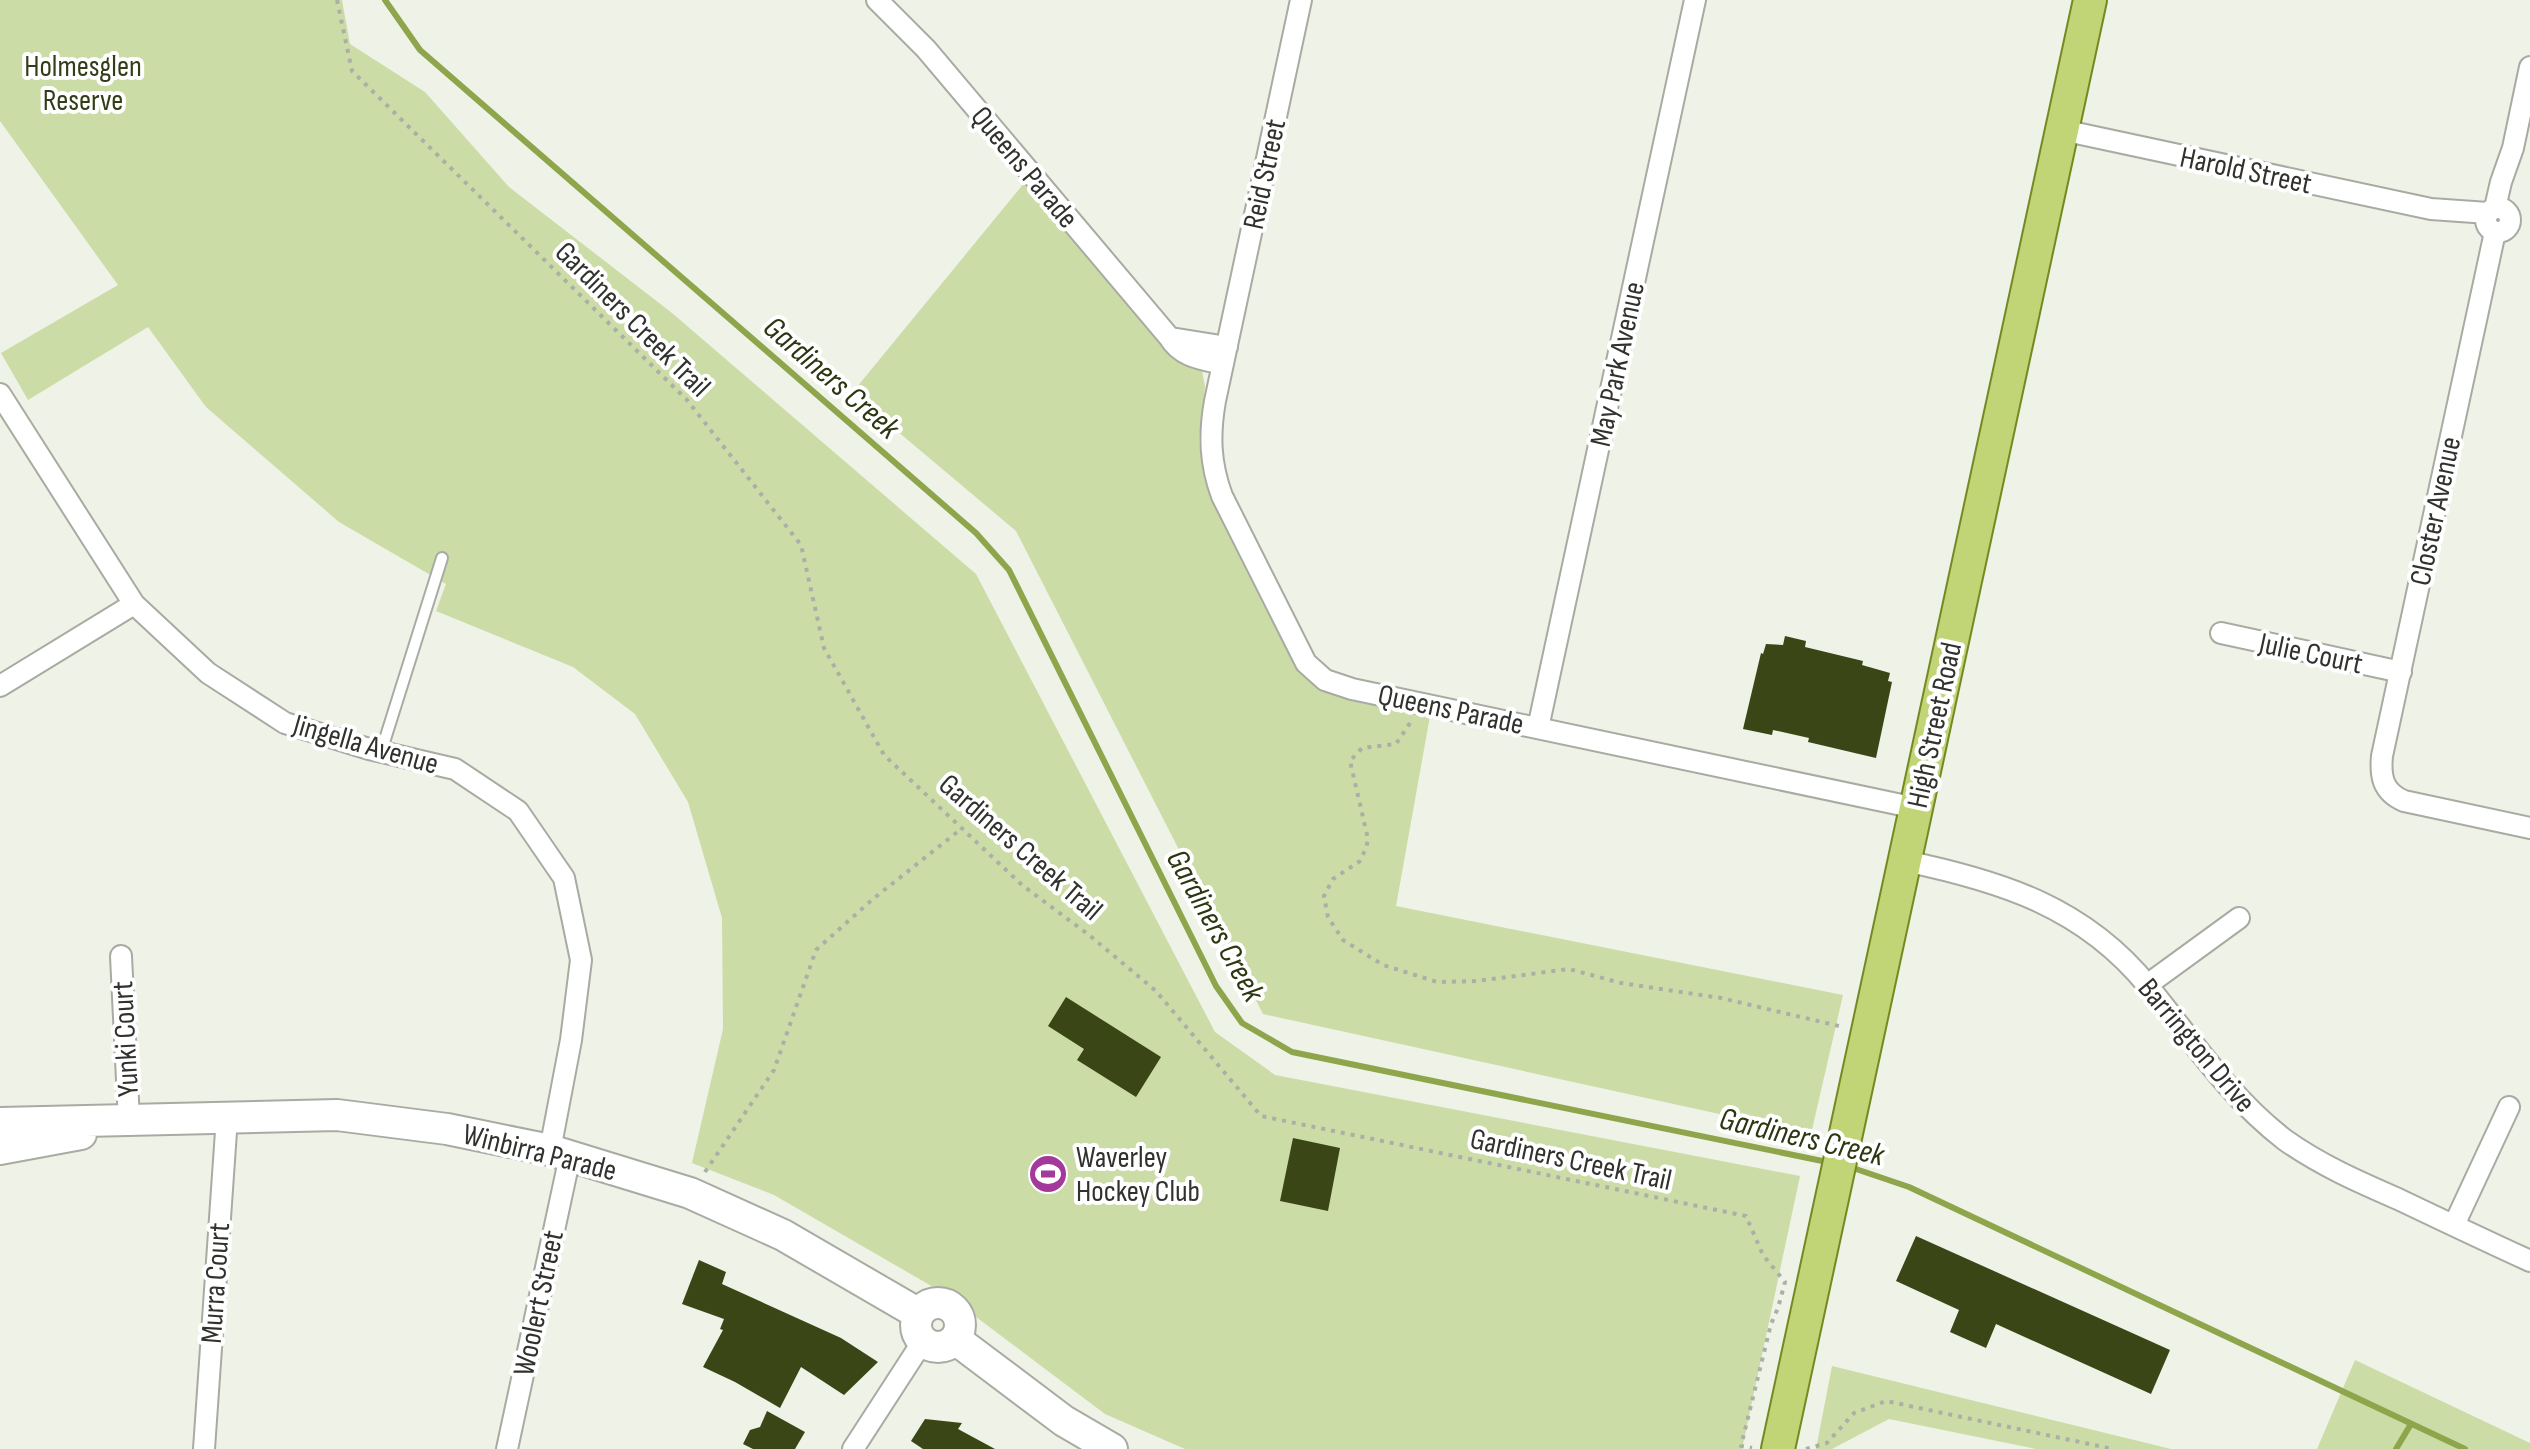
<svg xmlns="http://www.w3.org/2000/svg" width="2530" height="1449" font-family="'Sofia Sans Condensed',sans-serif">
<rect width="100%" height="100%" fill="#eef2e7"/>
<path fill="#ccdca7" d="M 0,0 L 342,0 L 350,44 L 425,92 L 509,187 L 672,313 L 976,574 L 1215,1032 L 1275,1075 L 1800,1176 L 1742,1449 L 1185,1449 L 1105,1414 L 947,1295 L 774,1195 L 692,1163 L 723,1029 L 722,918 L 688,802 L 635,714 L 573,667 L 436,611 L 446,584 L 339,522 L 206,407 L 148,327 L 28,400 L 1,353 L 118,285 L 0,121 Z
M 1025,182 L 1156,337 L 1166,348 L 1195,363 L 1202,371 L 1205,387 L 1199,442 L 1208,489 L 1300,673 C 1333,704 1387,707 1430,716 L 1396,906 L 1843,995 L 1811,1134 L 1263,1014 L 1016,531 L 852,393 Z
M 2355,1360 L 2530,1443 L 2530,1449 L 2317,1449 Z
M 1832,1366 L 2171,1449 L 2036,1449 L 1889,1419 L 1832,1449 L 1816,1449 Z"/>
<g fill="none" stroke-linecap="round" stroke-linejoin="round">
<path stroke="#8ea54b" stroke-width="6" d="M 385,0 L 420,50 L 976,533 L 1009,570 L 1216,986 L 1242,1023 L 1292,1052 L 1832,1163
M 1850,1167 L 1909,1187 L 2465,1449
M 2396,1449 L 2411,1424"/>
</g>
<path fill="#3a4616" d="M 1785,636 L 1806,641 L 1805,647 L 1863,661 L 1862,665 L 1890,673 L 1888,681 L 1892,682 L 1876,758 L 1808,742 L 1809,738 L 1773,730 L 1772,735 L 1743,729 L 1761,653 L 1763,654 L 1766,644 L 1783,645 Z
M 1066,997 L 1161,1057 L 1136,1097 L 1077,1060 L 1084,1049 L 1048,1026 Z
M 1293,1138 L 1340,1148 L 1328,1211 L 1280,1201 Z
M 1916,1236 L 2170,1350 L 2151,1394 L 1996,1324 L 1986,1348 L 1950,1332 L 1959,1310 L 1896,1281 Z
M 699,1260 L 726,1272 L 722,1284 L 841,1338 L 878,1362 L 844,1395 L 801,1367 L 780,1408 L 735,1382 L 703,1367 L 723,1330 L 720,1329 L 724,1319 L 682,1304 Z
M 767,1411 L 805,1432 L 795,1449 L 753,1449 L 743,1444 L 750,1430 L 760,1427 Z
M 925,1419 L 962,1423 L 958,1429 L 995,1449 L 923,1449 L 911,1441 Z"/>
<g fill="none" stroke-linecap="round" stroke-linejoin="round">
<g stroke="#a8aba2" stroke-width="14">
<path id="lane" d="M 381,752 L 442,558"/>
</g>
<g stroke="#a8aba2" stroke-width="24">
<path id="street" d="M 877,0 L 926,49 L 1169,337 C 1181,357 1201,359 1223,364
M 1301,0 L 1215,401 C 1209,435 1210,464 1222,496 L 1306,663 L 1325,680 L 1352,689 L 1916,808
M 2062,130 L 2431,209 L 2488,213
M2486 220a12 12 0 1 1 24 0a12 12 0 1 1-24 0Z
M 2495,208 L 2501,182 L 2513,148 L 2530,67
M 2495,232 L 2382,756 C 2380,777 2383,792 2404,801 L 2530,828
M 1171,338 L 1227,347
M 0,394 L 134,604 L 208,673 L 285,723 L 369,749 L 455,769 L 518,811 L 564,878 L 581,960 L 571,1040 L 550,1150
M 2221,633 L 2401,672
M 0,686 L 134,604
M 1538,728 L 1695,0
M 1905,861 C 2001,881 2084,907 2148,986 C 2192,1040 2229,1097 2285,1140 C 2320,1165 2359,1182 2398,1199 C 2442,1220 2486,1241 2530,1261
M 121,956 L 129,1121
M 2147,985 L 2239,918
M 2454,1225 L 2509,1107
M 204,1449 L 227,1117
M 507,1449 L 570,1156
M 853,1449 L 923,1341"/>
</g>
<g stroke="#a8aba2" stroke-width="34">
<path id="secondary" d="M 0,1123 L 337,1115 L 447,1129 L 550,1150 L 690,1193 L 783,1235 L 919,1314
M 0,1149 L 81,1134
M916 1325a22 22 0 1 1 44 0a22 22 0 1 1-44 0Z
M 955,1339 L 1064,1421 L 1112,1449"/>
</g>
<g stroke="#748922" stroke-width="36">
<path id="primary" d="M 1778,1449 L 2090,0"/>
</g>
<path stroke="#acafa6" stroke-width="4" stroke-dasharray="4 6" stroke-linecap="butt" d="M 337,0 L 352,71 L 687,400 L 801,545 L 824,648 L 884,755 L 1022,885 L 1089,935 L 1156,991 L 1261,1116 L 1746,1216 L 1763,1255 L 1785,1282 L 1778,1308 L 1771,1324 L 1741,1446 L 1752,1448
M 1410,723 L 1396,744 L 1362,748 L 1350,761 L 1368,839 L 1366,848 L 1360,861 L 1333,879 L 1324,896 L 1328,917 L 1343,940 L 1383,965 L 1437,982 L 1477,981 L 1569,969 L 1621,983 L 1721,998 L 1843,1027
M 705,1172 L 774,1070 L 816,950 L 873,899 L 961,829
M 1806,1449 L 1827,1443 L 1854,1413 L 1886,1401 L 2113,1449"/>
<use href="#lane" stroke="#fff" stroke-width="10"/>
<use href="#street" stroke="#fff" stroke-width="20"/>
<use href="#secondary" stroke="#fff" stroke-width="30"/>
<use href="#primary" stroke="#c1d476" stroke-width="32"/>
</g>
<defs>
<g id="stadium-disc" transform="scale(2)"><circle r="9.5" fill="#a3399a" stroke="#fff"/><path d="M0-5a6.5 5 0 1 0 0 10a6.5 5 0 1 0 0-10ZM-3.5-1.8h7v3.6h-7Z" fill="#fff"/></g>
</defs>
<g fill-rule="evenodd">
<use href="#stadium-disc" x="1048" y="1174"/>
</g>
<g text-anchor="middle" stroke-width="8" stroke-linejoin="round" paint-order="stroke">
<g font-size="30" fill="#333d17" stroke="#fff">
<text x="83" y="76">Holmesglen<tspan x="83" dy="34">Reserve</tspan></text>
</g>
<g font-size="30" fill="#30322e" stroke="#fff">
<text transform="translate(1025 167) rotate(50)" y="10">Queens Parade</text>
<text transform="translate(2246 170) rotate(12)" y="10">Harold Street</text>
<text transform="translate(1264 174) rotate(-78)" y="10">Reid Street</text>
<text transform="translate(633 319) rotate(45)" y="10">Gardiners Creek Trail</text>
<text transform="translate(1617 364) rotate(-78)" y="10">May Park Avenue</text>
<text transform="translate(2435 511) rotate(-78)" y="10">Closter Avenue</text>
<text transform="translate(2311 653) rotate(12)" y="10">Julie Court</text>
<text transform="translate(1451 709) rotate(12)" y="10">Queens Parade</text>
<text transform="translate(1934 725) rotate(-78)" y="10">High Street Road</text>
<text transform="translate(366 744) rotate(16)" y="10">Jingella Avenue</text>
<text transform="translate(1021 847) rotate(41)" y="10">Gardiners Creek Trail</text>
<text transform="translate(125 1039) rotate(-93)" y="10">Yunki Court</text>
<text transform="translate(2197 1045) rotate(50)" y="10">Barrington Drive</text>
<text transform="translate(540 1152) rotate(14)" y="10">Winbirra Parade</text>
<text transform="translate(1571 1159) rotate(12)" y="10">Gardiners Creek Trail</text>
<text transform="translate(215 1283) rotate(-86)" y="10">Murra Court</text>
<text transform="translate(538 1303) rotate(-78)" y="10">Woolert Street</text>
</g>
<g font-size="30" fill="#30322e" stroke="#fff" text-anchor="start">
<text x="1076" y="1167">Waverley<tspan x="1076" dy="34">Hockey Club</tspan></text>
</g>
<g font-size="32" font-style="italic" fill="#2c3610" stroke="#fff">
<text transform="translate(832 377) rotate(41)" y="11">Gardiners Creek</text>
<text transform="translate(1216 925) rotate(61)" y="11">Gardiners Creek</text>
<text transform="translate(1802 1136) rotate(13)" y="11">Gardiners Creek</text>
</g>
</g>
</svg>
